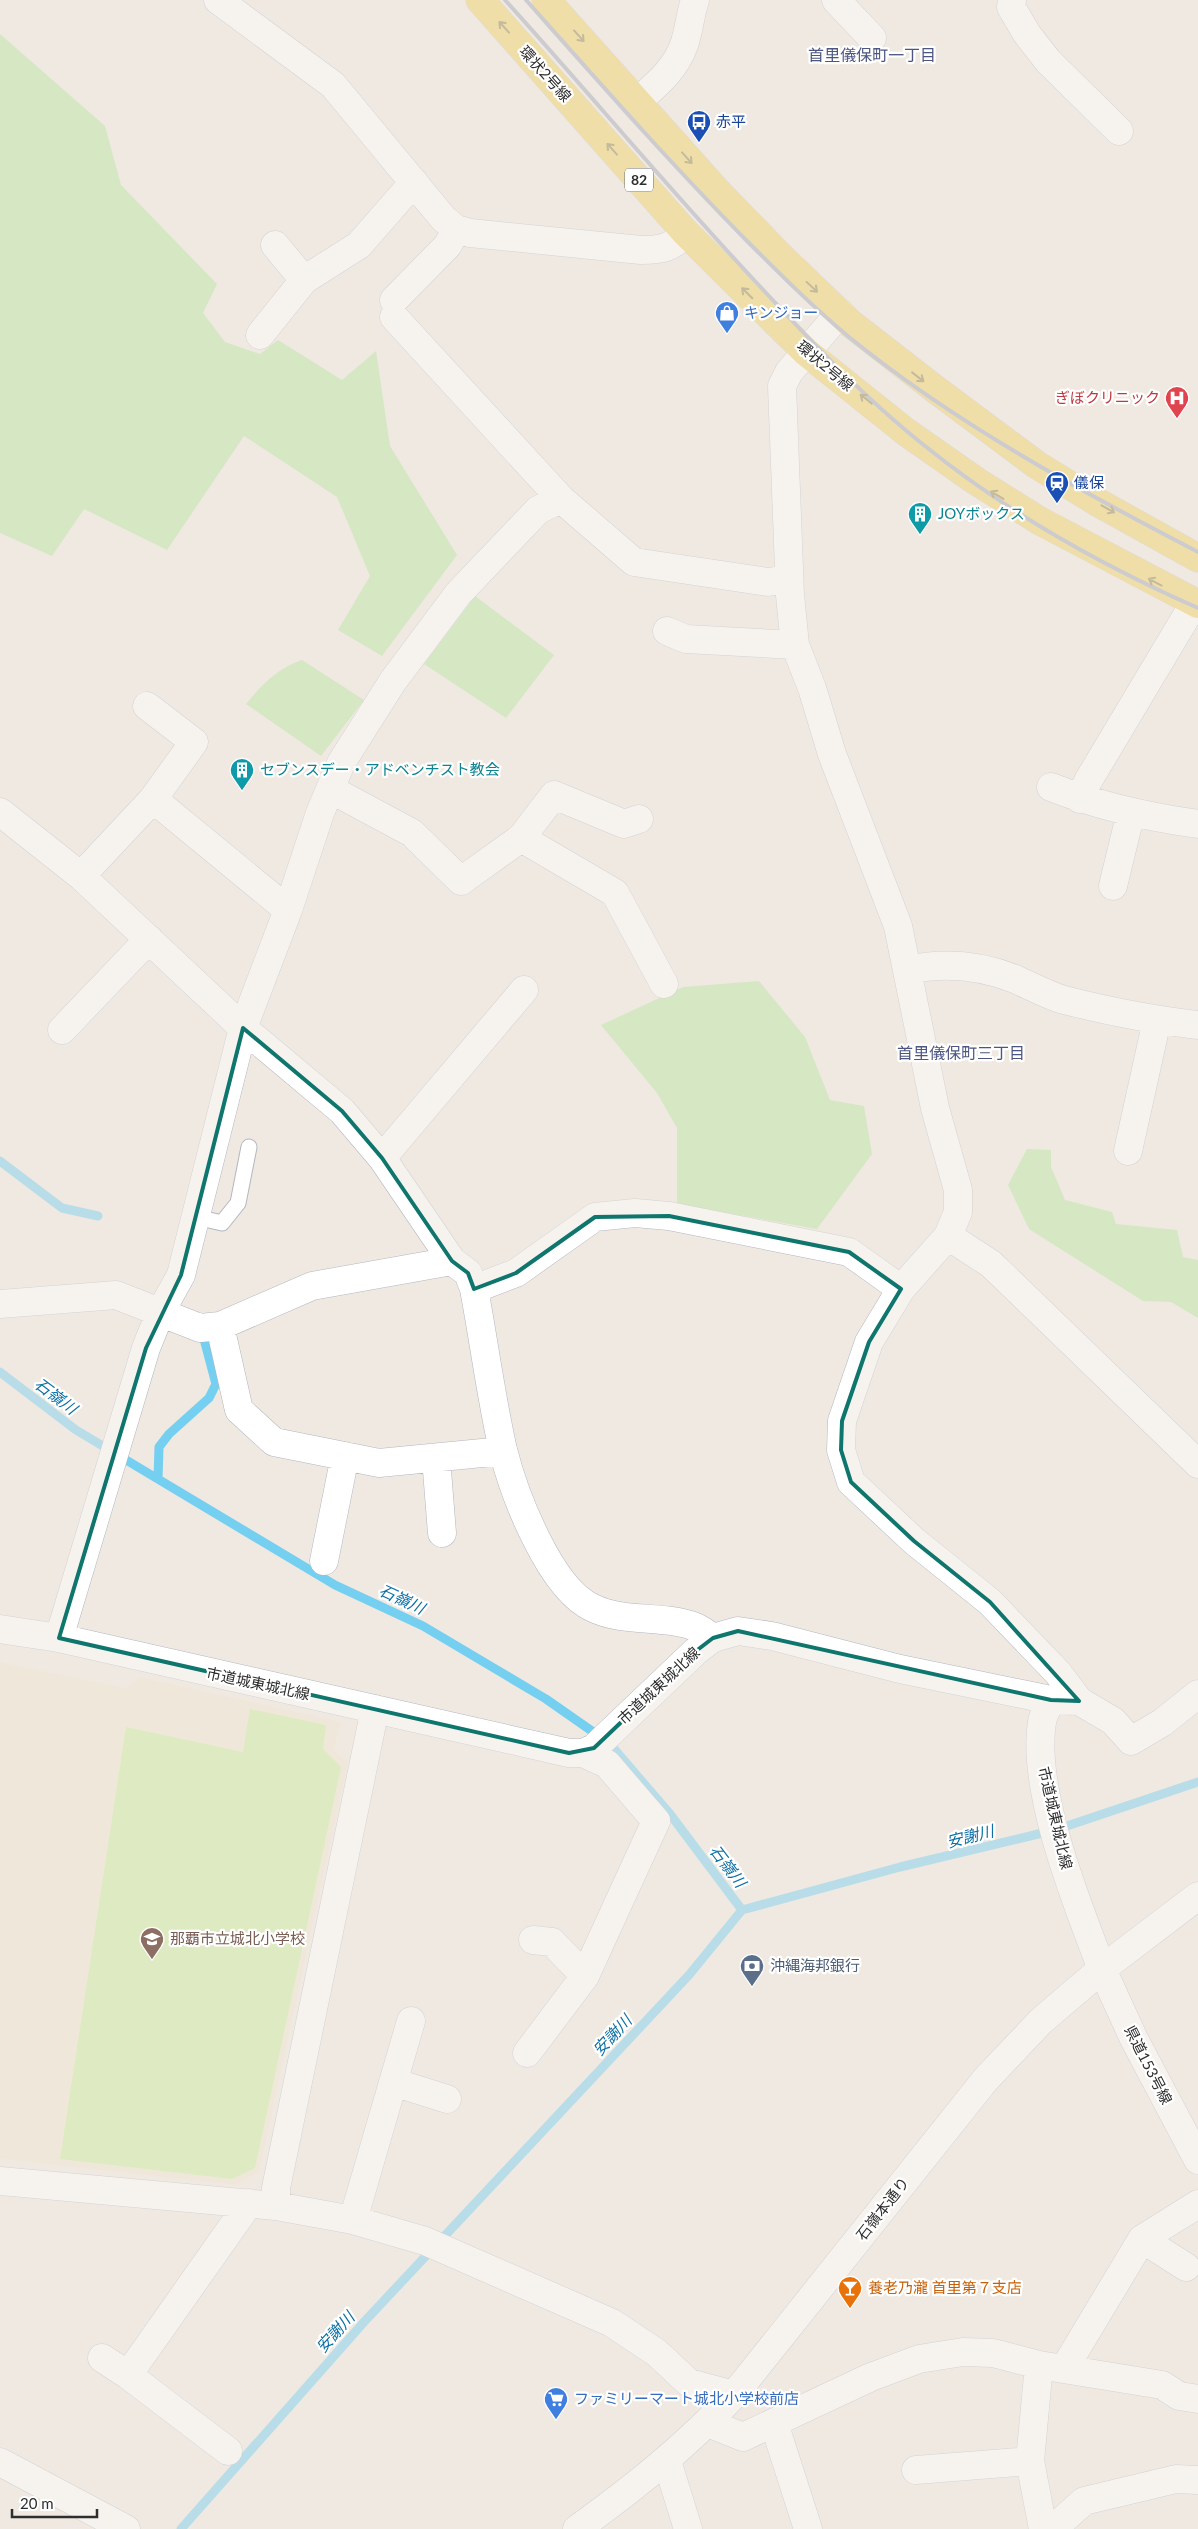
<svg xmlns="http://www.w3.org/2000/svg" width="1198" height="2529" font-family="Lato,'Noto Sans JP',sans-serif">
<rect width="100%" height="100%" fill="#efe9e1"/>
<path fill="#f0e6d1" d="M 0,1662 L 125,1688 L 140,1677 L 341,1722 L 334,1750 L 348,1762 L 259,2172 L 235,2185 L 0,2159 Z"/>
<path fill="#b6e59e" d="M 0,34 L 105,126 L 121,185 L 217,284 L 203,313 L 225,342 L 260,354 L 278,340 L 342,380 L 376,351 L 390,446 L 457,555 L 382,656 L 338,630 L 370,576 L 337,497 L 244,436 L 167,550 L 84,509 L 52,556 L 0,533 Z
M 475,596 L 554,655 L 506,718 L 424,664 Z
M 302,660 L 364,700 L 321,756 L 246,704 C 262,684 278,668 302,660 Z
M 759,981 L 805,1037 L 830,1100 L 864,1106 L 872,1154 L 817,1229 L 677,1204 L 677,1128 L 657,1093 L 601,1025 L 683,987 Z
M 1027,1149 L 1051,1150 L 1051,1167 L 1065,1200 L 1112,1212 L 1116,1224 L 1177,1230 L 1183,1257 L 1198,1260 L 1198,1318 L 1171,1302 L 1143,1301 L 1029,1229 L 1008,1185 Z"/>
<path fill="#c9ec9a" d="M 250,1709 L 326,1725 L 323,1749 L 341,1767 L 255,2168 L 232,2179 L 60,2159 L 126,1727 L 243,1752 Z"/>
<g fill="none" stroke-linecap="round" stroke-linejoin="round">
<path stroke="#75cff0" stroke-width="9" d="M 0,1161 L 62,1208 L 98,1216
M 0,1372 L 76,1430 L 335,1585 L 423,1626 L 546,1699 L 609,1743 L 670,1814 L 742,1910
M 158,1479 L 159,1447 L 169,1434 L 209,1398 L 216,1384 L 204,1339
M 181,2529 L 364,2322 L 689,1975 L 742,1910 L 900,1867 L 1055,1830 L 1198,1782"/>
<g stroke="#b4b7c1" stroke-width="17">
<path id="service" d="M 196,1217 L 222,1223 L 238,1203 L 249,1147"/>
</g>
<g stroke="#b4b7c1" stroke-width="29">
<path id="minor" d="M 218,0 L 333,85 L 443,218 L 456,229 L 470,233 L 641,250 C 660,250 674,248 685,232
M 836,0 L 872,38
M 1012,0 L 1011,7 L 1027,34 L 1048,61 L 1119,131
M 637,102 C 656,85 675,70 684,45 C 689,31 690,15 695,0
M 275,245 L 304,280
M 394,300 L 448,245 L 456,229
M 840,313 L 789,372 L 782,386 L 790,595 L 795,645 L 812,688 L 832,754 L 898,926 L 935,1108 L 958,1190 L 958,1212 L 948,1236 L 901,1289 L 869,1342 L 842,1421 L 841,1450 L 851,1482 L 914,1541 L 990,1602 L 1058,1673 L 1079,1701
M 394,317 L 561,499 L 634,562 L 768,582 L 789,579
M 260,335 L 304,280 L 359,245 L 414,182
M 667,631 L 686,639 L 795,645
M 1051,787 C 1098,806 1148,817 1198,824
M 330,789 L 412,833 L 461,881 L 521,838 L 554,795 L 624,824 L 639,819
M 153,799 L 288,910
M 1080,799 L 1088,781 L 1195,602
M 0,812 L 81,876 L 243,1028 L 342,1111 L 382,1158 L 452,1261 L 468,1273 L 474,1289 C 484,1342 491,1397 503,1450 C 514,1494 550,1589 593,1608 C 624,1623 662,1615 693,1626 C 700,1628 707,1634 713,1638
M 521,838 L 615,893 L 664,984
M 81,876 L 153,799 L 194,742 L 147,706
M 1113,886 L 1131,812
M 907,970 C 944,962 980,965 1015,979 C 1031,986 1047,995 1064,1000 C 1108,1011 1153,1020 1198,1025
M 62,1030 L 149,939
M 1128,1151 L 1157,1020
M 382,1158 L 524,990
M 948,1236 L 991,1264 L 1198,1464
M 474,1289 L 516,1273 L 595,1217 L 635,1213 L 669,1216 L 849,1252 L 901,1289
M 0,1304 L 116,1295 L 200,1328 L 220,1326 L 312,1286 L 452,1261
M 220,1326 L 239,1410 L 274,1442 L 379,1463 L 503,1451
M 436,1458 L 442,1533
M 324,1561 L 345,1456
M 0,1629 L 59,1638 L 569,1753 L 583,1753 L 594,1748 L 696,1651 L 713,1638 L 738,1631 L 772,1636 L 900,1669 L 1051,1700 L 1079,1701 L 1113,1721 L 1131,1741 L 1163,1722 L 1198,1694
M 59,1638 L 146,1348 L 161,1311 L 181,1275 L 243,1028 L 288,910 L 320,813 L 341,763 L 393,681 L 458,594 L 538,510 L 561,499
M 1051,1700 C 1048,1707 1043,1715 1042,1722 C 1031,1790 1077,1904 1102,1969
M 533,1940 L 552,1942 L 585,1976
M 527,2053 L 585,1976 L 656,1821 L 607,1764 L 583,1753
M 393,2082 L 447,2099
M 0,2181 L 276,2206 L 353,2220 L 425,2241 L 612,2323 L 657,2353 L 689,2383 L 734,2395
M 276,2206 L 276,2188 L 375,1709
M 353,2220 L 411,2021
M 1142,2239 L 1198,2204
M 102,2358 L 128,2375
M 1064,2369 L 1142,2239 L 1186,2267
M 708,2423 L 743,2437 L 871,2377 L 919,2359 L 963,2352 L 993,2353 L 1039,2365
M 774,2423 L 808,2529
M 228,2451 L 128,2375 L 249,2203
M 667,2461 L 688,2529
M 0,2462 L 126,2529
M 916,2470 L 1030,2461
M 1043,2529 L 1030,2461 L 1039,2365 L 1162,2385 L 1179,2396 L 1198,2399
M 1053,2529 L 1084,2501 L 1176,2479 L 1198,2480"/>
</g>
<g stroke="#b4b7c1" stroke-width="29">
<path id="secondary" d="M 1102,1969 L 1134,2039 L 1198,2160
M 577,2529 C 635,2487 684,2448 734,2395 L 986,2079 L 1041,2021 L 1102,1969 L 1198,1896"/>
</g>
<g stroke="#c9c9c9" stroke-width="29">
<path id="primary" d="M 480,0 L 685,232 L 806,352 L 906,432 L 976,481 L 1040,521 L 1198,604
M 546,0 L 715,189 L 781,257 L 850,323 L 935,389 L 1037,465 L 1097,502 L 1198,558"/>
</g>
<use href="#service" stroke="#fff" stroke-width="15"/>
<use href="#minor" stroke="#fff" stroke-width="28"/>
<use href="#secondary" stroke="#fff" stroke-width="28"/>
<use href="#primary" stroke="#f2d163" stroke-width="28"/>
<path stroke="#a3a6b8" stroke-width="4" d="M 505,0 C 589,93 669,189 754,280 C 808,338 863,397 925,446 C 1008,513 1101,565 1198,608
M 526,0 C 598,81 670,163 747,241 C 780,274 813,307 849,337 C 956,424 1077,489 1198,552"/>
</g>
<defs><path id="oneway-shaft" d="M-6 0H5M1.5-3L5.5 0L1.5 3" fill="none" stroke-width="1.6" stroke-linecap="round" stroke-linejoin="round" transform="scale(1.25)"/></defs>
<g stroke="#908048">
<use href="#oneway-shaft" transform="translate(504 27) rotate(-132)"/>
<use href="#oneway-shaft" transform="translate(579 36) rotate(48)"/>
<use href="#oneway-shaft" transform="translate(612 149) rotate(-132)"/>
<use href="#oneway-shaft" transform="translate(687 158) rotate(48)"/>
<use href="#oneway-shaft" transform="translate(812 287) rotate(43)"/>
<use href="#oneway-shaft" transform="translate(747 293) rotate(-135)"/>
<use href="#oneway-shaft" transform="translate(918 377) rotate(38)"/>
<use href="#oneway-shaft" transform="translate(866 399) rotate(-141)"/>
<use href="#oneway-shaft" transform="translate(997 495) rotate(-149)"/>
<use href="#oneway-shaft" transform="translate(1108 509) rotate(29)"/>
<use href="#oneway-shaft" transform="translate(1155 582) rotate(-152)"/>
</g>
<path d="M0 0H1198V2529H0ZM 243,1028 L 342,1111 L 382,1158 L 452,1261 L 468,1273 L 474,1289 L 516,1273 L 595,1217 L 669,1216 L 849,1252 L 901,1289 L 869,1342 L 842,1421 L 841,1450 L 851,1482 L 914,1541 L 990,1602 L 1079,1701 L 1051,1700 L 738,1631 L 713,1638 L 696,1651 L 594,1748 L 569,1753 L 59,1638 L 146,1348 L 181,1275 Z" fill="#efe9e1" fill-opacity=".55" fill-rule="evenodd"/>
<path fill="none" stroke="#0f766e" stroke-width="4" stroke-linejoin="round" d="M 243,1028 L 342,1111 L 382,1158 L 452,1261 L 468,1273 L 474,1289 L 516,1273 L 595,1217 L 669,1216 L 849,1252 L 901,1289 L 869,1342 L 842,1421 L 841,1450 L 851,1482 L 914,1541 L 990,1602 L 1079,1701 L 1051,1700 L 738,1631 L 713,1638 L 696,1651 L 594,1748 L 569,1753 L 59,1638 L 146,1348 L 181,1275 Z"/>
<defs>
<g id="bus-pin" transform="scale(1.25)"><path d="M0 17L-7.5 6A9.5 9.5 0 1 1 7.5 6Z" fill="#1a4fb4" stroke="#fff"/><path d="M-5-6H5V4H4V6H2V4H-2V6H-4V4H-5ZM-3.5-4V0h7V-4ZM-3.5 1.2v1.5H-2V1.2ZM2 1.2v1.5H3.5V1.2Z" fill="#fff"/></g>
<g id="shop-pin" transform="scale(1.25)"><path d="M0 17L-7.5 6A9.5 9.5 0 1 1 7.5 6Z" fill="#3f7fe0" stroke="#fff"/><path d="M-5-2.5h2.3a2.7 3.5 0 0 1 5.4 0H5L5.5 6h-11ZM-1.5-2.5h3a1.5 2.3 0 0 0-3 0Z" fill="#fff"/></g>
<g id="hospital-pin" transform="scale(1.25)"><path d="M0 17L-7.5 6A9.5 9.5 0 1 1 7.5 6Z" fill="#e0444e" stroke="#fff"/><path d="M-5-5h3v3.5h4V-5h3V5h-3V1.5h-4V5h-3Z" fill="#fff"/></g>
<g id="station-pin" transform="scale(1.25)"><path d="M0 17L-7.5 6A9.5 9.5 0 1 1 7.5 6Z" fill="#1a4fb4" stroke="#fff"/><path d="M-3-6H3Q5-6 5-4V2Q5 4 3 4L4.5 6H3L1.5 4h-3L-3 6H-4.5L-3 4Q-5 4-5 2V-4Q-5-6-3-6ZM-3.5-4v3h7v-3ZM-3.5 1v1.5H-2V1ZM2 1v1.5H3.5V1Z" fill="#fff"/></g>
<g id="building-pin" transform="scale(1.25)"><path d="M0 17L-7.5 6A9.5 9.5 0 1 1 7.5 6Z" fill="#0f9aa8" stroke="#fff"/><path d="M-4-6H4V6H1V3H-1V6H-4ZM-2.5-4.3h1.7v1.8h-1.7ZM.8-4.3h1.7v1.8H.8ZM-2.5-1h1.7V.8h-1.7ZM.8-1h1.7V.8H.8Z" fill="#fff"/></g>
<g id="school-pin" transform="scale(1.25)"><path d="M0 17L-7.5 6A9.5 9.5 0 1 1 7.5 6Z" fill="#8d6e63" stroke="#fff"/><path d="M0-5L7-2L0 1L-7-2ZM-4 1L0 2.5L4 1V4Q0 6-4 4Z" fill="#fff"/></g>
<g id="bank-pin" transform="scale(1.25)"><path d="M0 17L-7.5 6A9.5 9.5 0 1 1 7.5 6Z" fill="#5c6f8a" stroke="#fff"/><path d="M-6-4H6V4H-6ZM0-2.3a2.3 2.3 0 1 0 0 4.6a2.3 2.3 0 1 0 0-4.6Z" fill="#fff"/></g>
<g id="bar-pin" transform="scale(1.25)"><path d="M0 17L-7.5 6A9.5 9.5 0 1 1 7.5 6Z" fill="#e8710a" stroke="#fff"/><path d="M-6-5H6L.8 .8V4.5H3.5V6h-7V4.5H-.8V.8Z" fill="#fff"/></g>
<g id="supermarket-pin" transform="scale(1.25)"><path d="M0 17L-7.5 6A9.5 9.5 0 1 1 7.5 6Z" fill="#3f7fe0" stroke="#fff"/><path d="M-6-5.5h2.5l.6 2H6L4.5 2H-2.5L-4.4-4H-6ZM-1.5 3.2a1.3 1.3 0 1 0 .1 0ZM3 3.2a1.3 1.3 0 1 0 .1 0Z" fill="#fff"/></g>
</defs>
<g fill-rule="evenodd">
<use href="#bus-pin" x="699" y="122"/>
<use href="#shop-pin" x="727" y="313"/>
<use href="#hospital-pin" x="1177" y="398"/>
<use href="#station-pin" x="1057" y="483"/>
<use href="#building-pin" x="920" y="514"/>
<use href="#building-pin" x="242" y="770"/>
<use href="#school-pin" x="152" y="1939"/>
<use href="#bank-pin" x="752" y="1966"/>
<use href="#bar-pin" x="850" y="2288"/>
<use href="#supermarket-pin" x="556" y="2399"/>
</g>
<g text-anchor="middle" stroke-width="4.5" stroke-linejoin="round" paint-order="stroke">
<rect fill="#fff" stroke="#6d6d6d" stroke-width="1" x="625" y="168.5" width="28" height="23" rx="4"/>
<g font-size="14" font-weight="bold" fill="#2e2e2e">
<text x="639" y="185">82</text>
</g>
<g font-size="15" fill="#2e2e2e" stroke="#fff">
<text transform="translate(545 74) rotate(48)" y="5">環状2号線</text>
<text transform="translate(825 366) rotate(40)" y="5">環状2号線</text>
<text transform="translate(258 1684) rotate(12)" y="5">市道城東城北線</text>
<text transform="translate(659 1686) rotate(-43)" y="5">市道城東城北線</text>
<text transform="translate(1055 1818) rotate(77)" y="5">市道城東城北線</text>
<text transform="translate(1148 2065) rotate(63)" y="5">県道153号線</text>
<text transform="translate(883 2209) rotate(-52)" y="5">石嶺本通り</text>
</g>
<g font-size="15" fill="#164399" stroke="#fff" text-anchor="start">
<text x="716" y="127">赤平</text>
<text x="1074" y="488">儀保</text>
</g>
<g font-size="15" fill="#366cbe" stroke="#fff" text-anchor="start">
<text x="744" y="318">キンジョー</text>
<text x="574" y="2404">ファミリーマート城北小学校前店</text>
</g>
<g font-size="15" fill="#be3a42" stroke="#fff" text-anchor="end">
<text x="1160" y="403">ぎぼクリニック</text>
</g>
<g font-size="15" fill="#0d838f" stroke="#fff" text-anchor="start">
<text x="938" y="519">JOYボックス</text>
<text x="260" y="775">セブンスデー・アドベンチスト教会</text>
</g>
<g font-size="15" fill="#785e54" stroke="#fff" text-anchor="start">
<text x="170" y="1944">那覇市立城北小学校</text>
</g>
<g font-size="15" fill="#4e5e75" stroke="#fff" text-anchor="start">
<text x="770" y="1971">沖縄海邦銀行</text>
</g>
<g font-size="15" fill="#c56008" stroke="#fff" text-anchor="start">
<text x="868" y="2293">養老乃瀧 首里第７支店</text>
</g>
<g font-size="16" fill="#4d5680" stroke="#fff">
<text x="872" y="61">首里儀保町一丁目</text>
<text x="961" y="1059">首里儀保町三丁目</text>
</g>
<g font-size="16" font-style="italic" fill="#0d6fa3" stroke="#fff">
<text transform="translate(56 1396) rotate(37)" y="6">石嶺川</text>
<text transform="translate(402 1599) rotate(25)" y="6">石嶺川</text>
<text transform="translate(970 1836) rotate(-14)" y="6">安謝川</text>
<text transform="translate(728 1866) rotate(53)" y="6">石嶺川</text>
<text transform="translate(612 2035) rotate(-47)" y="6">安謝川</text>
<text transform="translate(335 2332) rotate(-48)" y="6">安謝川</text>
</g>
</g>
<path d="M12 2509v8h85v-8" fill="none" stroke="#2e2e2e" stroke-width="2.5"/>
<text x="20" y="2509" font-size="15" fill="#2e2e2e" stroke="#ffffff" stroke-width="4" paint-order="stroke">20 m</text>
</svg>
